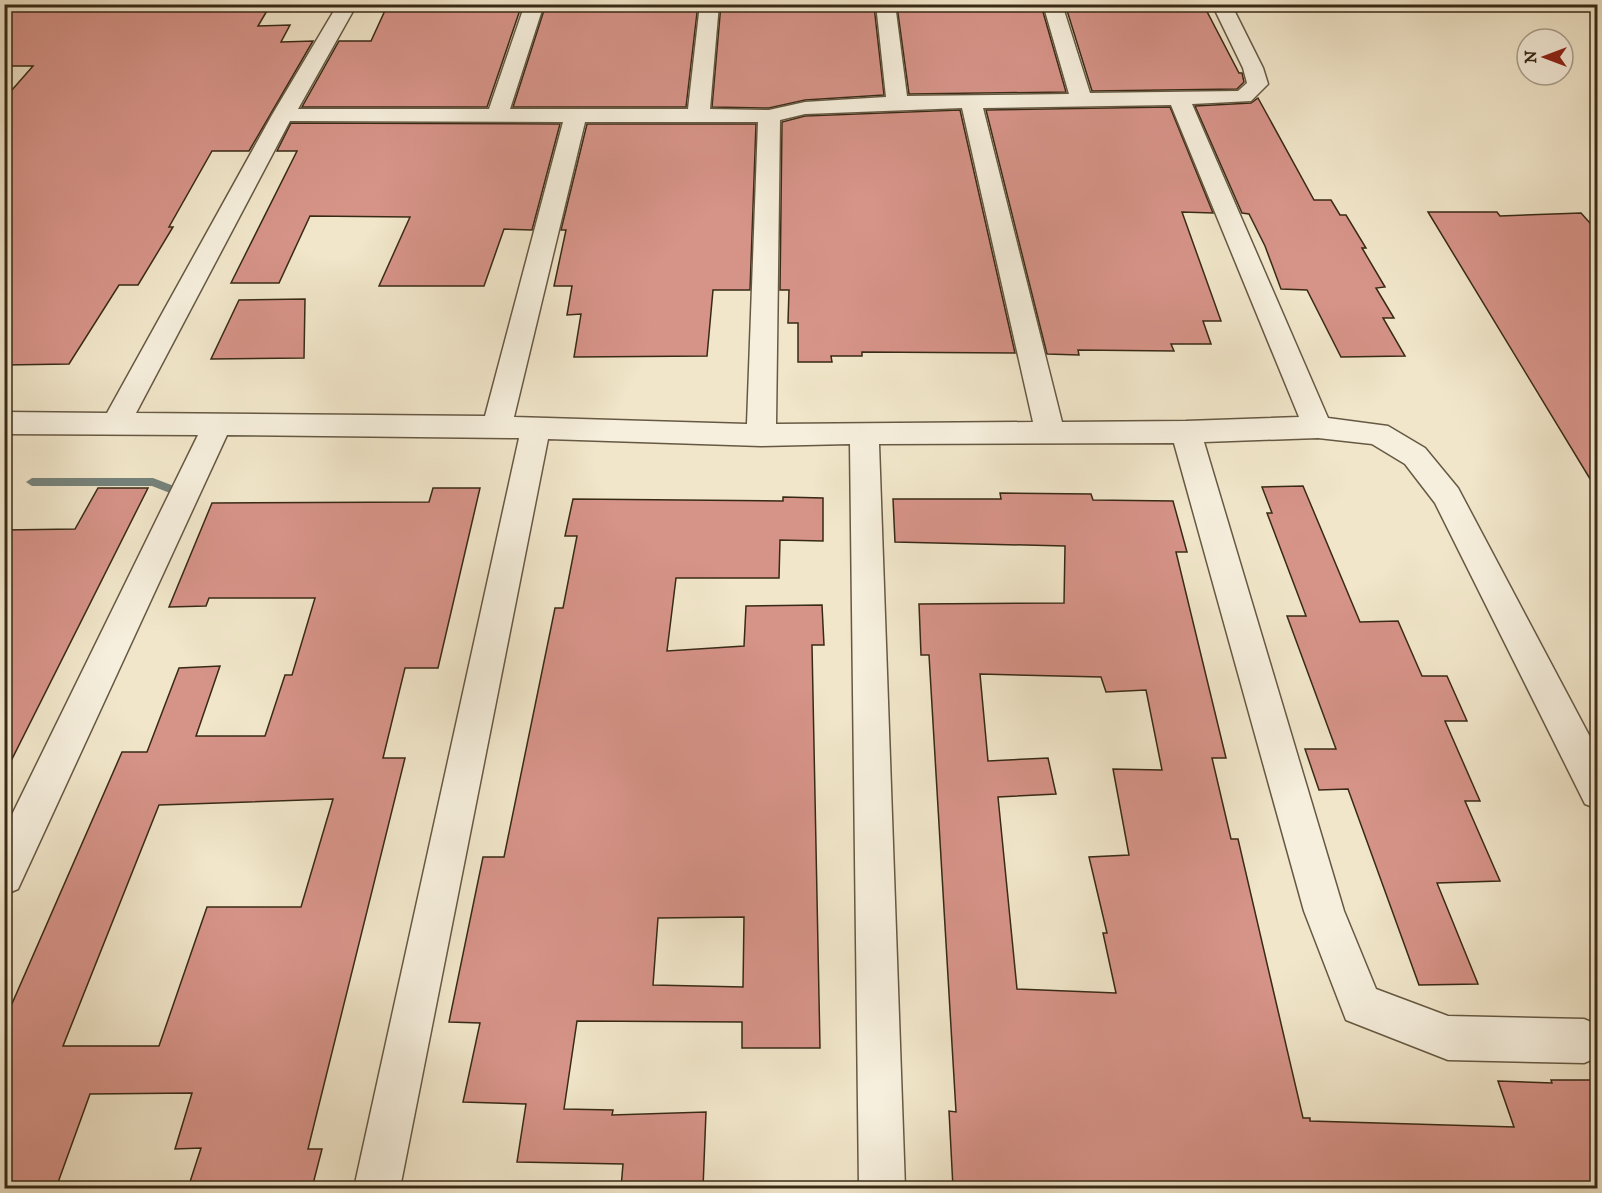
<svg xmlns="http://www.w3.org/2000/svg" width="1602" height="1193" font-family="'IM FELL DW Pica',serif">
<rect width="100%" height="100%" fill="#f1e6ca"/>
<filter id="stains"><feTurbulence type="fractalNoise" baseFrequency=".00333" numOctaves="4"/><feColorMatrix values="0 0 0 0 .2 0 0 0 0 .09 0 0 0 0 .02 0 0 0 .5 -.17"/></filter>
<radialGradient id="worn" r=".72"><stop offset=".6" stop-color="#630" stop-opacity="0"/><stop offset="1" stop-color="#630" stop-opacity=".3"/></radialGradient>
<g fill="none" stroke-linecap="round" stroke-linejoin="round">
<path fill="#75827b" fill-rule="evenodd" d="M 32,478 L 153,478 L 179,488 L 181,491 L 175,495 L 152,486 L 32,486 L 26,482 Z"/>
</g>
<path fill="#d69388" stroke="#382a16" stroke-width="1.5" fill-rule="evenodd" d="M 4,4 L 271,4 L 258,26 L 290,25 L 281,42 L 313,41 L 249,151 L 212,151 L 169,227 L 173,227 L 138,285 L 119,285 L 69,364 L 4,365 L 4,99 L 33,66 L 4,66 Z
M 388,4 L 522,4 L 487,107 L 302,107 L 339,41 L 371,41 Z
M 546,4 L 698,4 L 686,107 L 513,107 Z
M 721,4 L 874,6 L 884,95 L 805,100 L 769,108 L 712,107 Z
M 955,4 L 1041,5 L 1066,92 L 909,94 L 897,6 Z
M 1065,4 L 1203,4 L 1239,73 L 1242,73 L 1244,82 L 1237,89 L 1092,91 Z
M 1258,98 L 1314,200 L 1331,200 L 1340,215 L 1346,215 L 1366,248 L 1362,248 L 1385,287 L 1376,288 L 1394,318 L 1383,318 L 1405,356 L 1341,357 L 1307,290 L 1281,289 L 1265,246 L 1249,214 L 1242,213 L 1195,106 L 1251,103 Z
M 1170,107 L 1213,213 L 1182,212 L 1221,321 L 1203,321 L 1211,344 L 1171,344 L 1174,351 L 1078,350 L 1079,355 L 1047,354 L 986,110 Z
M 960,110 L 1015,353 L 862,352 L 862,356 L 831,356 L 832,362 L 798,362 L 798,323 L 788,323 L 789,290 L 780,290 L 782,122 L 805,116 Z
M 291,123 L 560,124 L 532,230 L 504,229 L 484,286 L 379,286 L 410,217 L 310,216 L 279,283 L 231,283 L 297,151 L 277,151 Z
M 587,124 L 756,124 L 750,290 L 713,290 L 707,356 L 574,357 L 581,314 L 567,315 L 572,286 L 554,286 L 566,230 L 561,230 Z
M 1428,212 L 1497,212 L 1500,216 L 1581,213 L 1598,232 L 1598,492 Z
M 305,299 L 304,358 L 211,359 L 239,300 Z
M 1303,486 L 1360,622 L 1398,621 L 1422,676 L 1447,676 L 1467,721 L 1445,721 L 1480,801 L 1465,801 L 1500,881 L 1437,883 L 1478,984 L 1419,985 L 1348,789 L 1319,790 L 1305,749 L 1336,749 L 1287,616 L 1306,616 L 1267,513 L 1272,513 L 1262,487 Z
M 98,488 L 148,488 L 4,775 L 4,530 L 75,529 Z
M 433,488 L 480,488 L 438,668 L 405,668 L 383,758 L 405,758 L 308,1149 L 322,1149 L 312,1188 L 188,1188 L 201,1148 L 175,1149 L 192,1093 L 90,1094 L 56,1188 L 4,1188 L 4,1022 L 122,752 L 147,752 L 179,668 L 220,666 L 196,736 L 265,736 L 285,675 L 292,675 L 315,598 L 209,598 L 206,606 L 169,607 L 212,503 L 429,502 ZM 333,799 L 301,907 L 207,907 L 159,1046 L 63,1046 L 159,805 Z
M 1000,493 L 1091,494 L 1093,500 L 1173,501 L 1187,552 L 1176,552 L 1226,758 L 1212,758 L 1231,839 L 1238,839 L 1303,1118 L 1310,1118 L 1310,1121 L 1514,1127 L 1498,1081 L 1552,1083 L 1551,1080 L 1598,1080 L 1598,1188 L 953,1188 L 949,1111 L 956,1112 L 929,655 L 921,655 L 919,604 L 1064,603 L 1065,546 L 895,542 L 893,499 L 1001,499 ZM 980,674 L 1101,677 L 1106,692 L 1146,690 L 1162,770 L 1113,769 L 1129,855 L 1089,857 L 1107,933 L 1103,933 L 1116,993 L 1017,989 L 998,797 L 1056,794 L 1048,758 L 988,761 Z
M 783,497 L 823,498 L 823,541 L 780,540 L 779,578 L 676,578 L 667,651 L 744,646 L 746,606 L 822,605 L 824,645 L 812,645 L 820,1048 L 742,1048 L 742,1022 L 577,1021 L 564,1109 L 613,1110 L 612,1115 L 706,1112 L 703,1188 L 621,1188 L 623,1164 L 517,1162 L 526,1104 L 463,1102 L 480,1023 L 449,1022 L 483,857 L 504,857 L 555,608 L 563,608 L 577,536 L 565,536 L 573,499 L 783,501 ZM 744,917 L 743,987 L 653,985 L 658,918 Z"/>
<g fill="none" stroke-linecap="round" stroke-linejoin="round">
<g stroke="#665943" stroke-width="3">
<path id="street" d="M 338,4 L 357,4 L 298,109 L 489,109 L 525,4 L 544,4 L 510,109 L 688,109 L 700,4 L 719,4 L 710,109 L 769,110 L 805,102 L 886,97 L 876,4 L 895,4 L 907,96 L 1069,94 L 1043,4 L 1062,4 L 1090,93 L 1238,91 L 1247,83 L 1243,68 L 1212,4 L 1231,4 L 1263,68 L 1268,84 L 1251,101 L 1192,104 L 1328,418 L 1388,426 L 1425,448 L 1458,488 L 1598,752 L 1598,809 L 1585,804 L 1435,503 L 1405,464 L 1372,444 L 1318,438 L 1204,442 L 1344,911 L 1376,989 L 1448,1016 L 1584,1019 L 1598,1025 L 1598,1057 L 1584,1063 L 1448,1060 L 1346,1020 L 1304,911 L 1174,443 L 879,444 L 905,1188 L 859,1188 L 850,444 L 761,446 L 548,439 L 400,1188 L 354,1188 L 519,438 L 227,435 L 18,889 L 4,895 L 4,831 L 198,435 L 4,434 L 4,412 L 107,413 L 272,115 ZM 1171,105 L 1299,417 L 1186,421 L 1062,422 L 983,108 ZM 962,108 L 1033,422 L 776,424 L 780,120 L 805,114 ZM 290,121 L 563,122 L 485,416 L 136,413 ZM 585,122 L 758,122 L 747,424 L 514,417 Z"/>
</g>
<use href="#street" fill="#f6efdd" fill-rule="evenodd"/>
</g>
<rect width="1602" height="1193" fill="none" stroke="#f1e6ca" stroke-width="24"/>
<rect x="6" y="6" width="1590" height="1181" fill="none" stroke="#382a16" stroke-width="3"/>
<rect x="12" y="12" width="1578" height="1169" fill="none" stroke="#382a16" stroke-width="1.5"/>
<g transform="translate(1545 57) rotate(270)"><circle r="28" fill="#f6efdd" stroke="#aaa08d" stroke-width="1.5"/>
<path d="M0-4.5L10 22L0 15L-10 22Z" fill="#8f2418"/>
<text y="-9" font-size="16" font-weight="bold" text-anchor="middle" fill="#382a16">N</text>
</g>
<rect width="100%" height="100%" filter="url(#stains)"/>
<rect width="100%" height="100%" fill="url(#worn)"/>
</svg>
